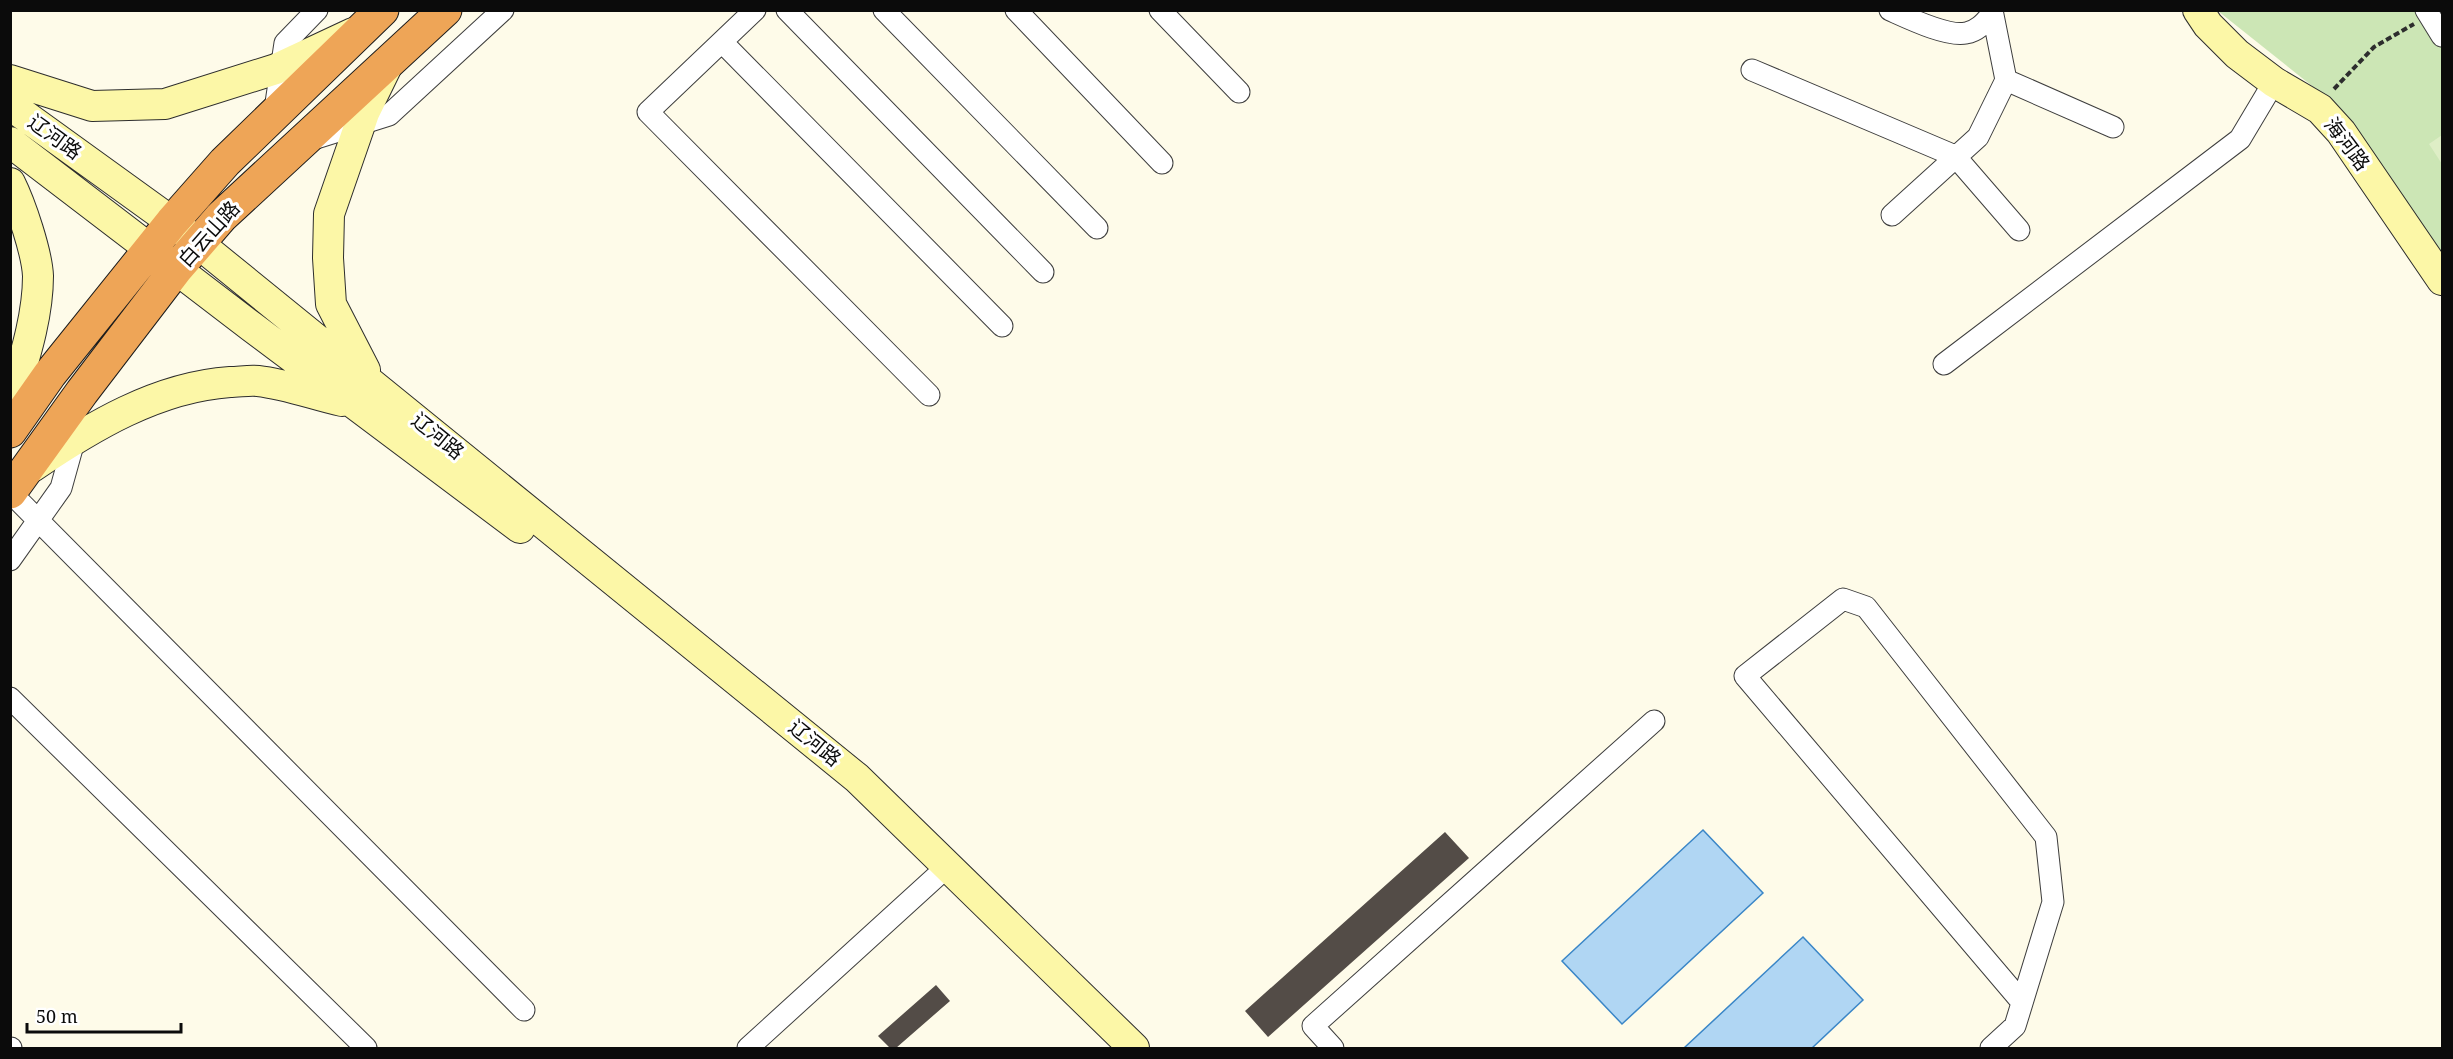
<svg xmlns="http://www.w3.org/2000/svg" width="2453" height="1059" font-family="'Noto Serif','Noto Sans SC',serif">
<rect width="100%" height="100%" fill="#fefbe9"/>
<path fill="#cce6b5" d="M 2218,11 L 2442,11 L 2442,254 L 2341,109 Z"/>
<path fill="#deeec6" d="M 2442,135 L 2442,134 L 2442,164 L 2429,144 Z"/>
<path fill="#b0d6f3" stroke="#3a86c7" stroke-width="1.5" d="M 1703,830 L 1763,893 L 1622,1024 L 1562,961 Z
M 1803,937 L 1863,1000 L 1812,1048 L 1684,1048 Z"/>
<path fill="#534c47" d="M 1445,832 L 1469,858 L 1268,1037 L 1245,1011 Z
M 936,985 L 950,1001 L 896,1048 L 890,1048 L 878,1036 Z"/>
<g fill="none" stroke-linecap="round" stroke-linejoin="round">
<g stroke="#3e3e3e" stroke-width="23">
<path id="street" d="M 755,10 L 648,112 L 929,395
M 787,10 L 1043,272
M 884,10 L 1097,228
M 1016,10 L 1162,163
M 1160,10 L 1239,92
M 1890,10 C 1908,18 1947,37 1966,33 C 1978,31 1985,22 1992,14
M 2426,10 L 2442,36
M 722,42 L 1002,326
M 1752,70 L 1955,156 L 2019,230
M 2006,80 L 2113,127
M 274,116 L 285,43 L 317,10
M 313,139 L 389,115 L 503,10
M 1892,215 L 1978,137 L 2006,80 L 1992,10
M 1944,364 L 2240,139 L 2274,82
M 10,492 L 524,1010
M 10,560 L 61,488 L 76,434
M 10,698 L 366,1048
M 10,1048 L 11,1048
M 748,1048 L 949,865
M 1333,1048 L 1313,1026 L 1654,721
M 1991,1048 L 2015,1026 L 2053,902 L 2046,837 L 1866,607 L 1843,599 L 1745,676 L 2021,1001"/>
</g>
<g stroke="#2d2d2d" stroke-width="32">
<path id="secondary" d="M 2198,10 L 2208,25 L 2237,54 L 2274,82 L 2320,109 L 2341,132 L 2442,280
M 10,80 L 92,106 L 165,104 L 276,69 L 353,33
M 10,105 L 172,222 L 857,778 L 1134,1048
M 10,142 L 252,327 L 520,528
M 10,183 C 21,205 37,253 38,276 C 38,320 22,365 10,407
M 365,370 L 331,304 L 328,258 L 329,214 L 364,113 L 387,66
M 32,467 C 91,427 157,387 230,382 C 239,382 249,380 258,381 C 286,384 315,395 342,401"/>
</g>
<g stroke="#1c1c1c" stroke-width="35">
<path id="highway" d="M 10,431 L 50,374 L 172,222 L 225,162 L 382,10
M 10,492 L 82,392 L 176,269 L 221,217 L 445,10"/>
</g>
<path stroke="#2d2d2d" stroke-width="4" stroke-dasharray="6 3" stroke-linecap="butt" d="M 2334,89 L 2374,47 L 2414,24"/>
<use href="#street" stroke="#fff" stroke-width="21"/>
<use href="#secondary" stroke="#fcf7a7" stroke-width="30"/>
<use href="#highway" stroke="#eea557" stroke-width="33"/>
</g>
<g text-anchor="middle" stroke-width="6" stroke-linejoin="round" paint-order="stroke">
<g font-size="20" fill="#0b0b0b" stroke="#fff">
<text transform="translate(55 137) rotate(36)" y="7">辽河路</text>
<text transform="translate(2347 144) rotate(53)" y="7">海河路</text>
<text transform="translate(209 234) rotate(-48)" y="7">白云山路</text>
<text transform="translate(438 436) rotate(39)" y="7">辽河路</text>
<text transform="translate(815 743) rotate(39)" y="7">辽河路</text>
</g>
</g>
<rect width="2453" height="1059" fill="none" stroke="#0b0b0b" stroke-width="24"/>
<path d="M27 1023v9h154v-9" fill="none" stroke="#0b0b0b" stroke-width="3"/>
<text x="36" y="1023" font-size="18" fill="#0b0b0b" stroke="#ffffff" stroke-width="4.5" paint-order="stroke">50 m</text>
</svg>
